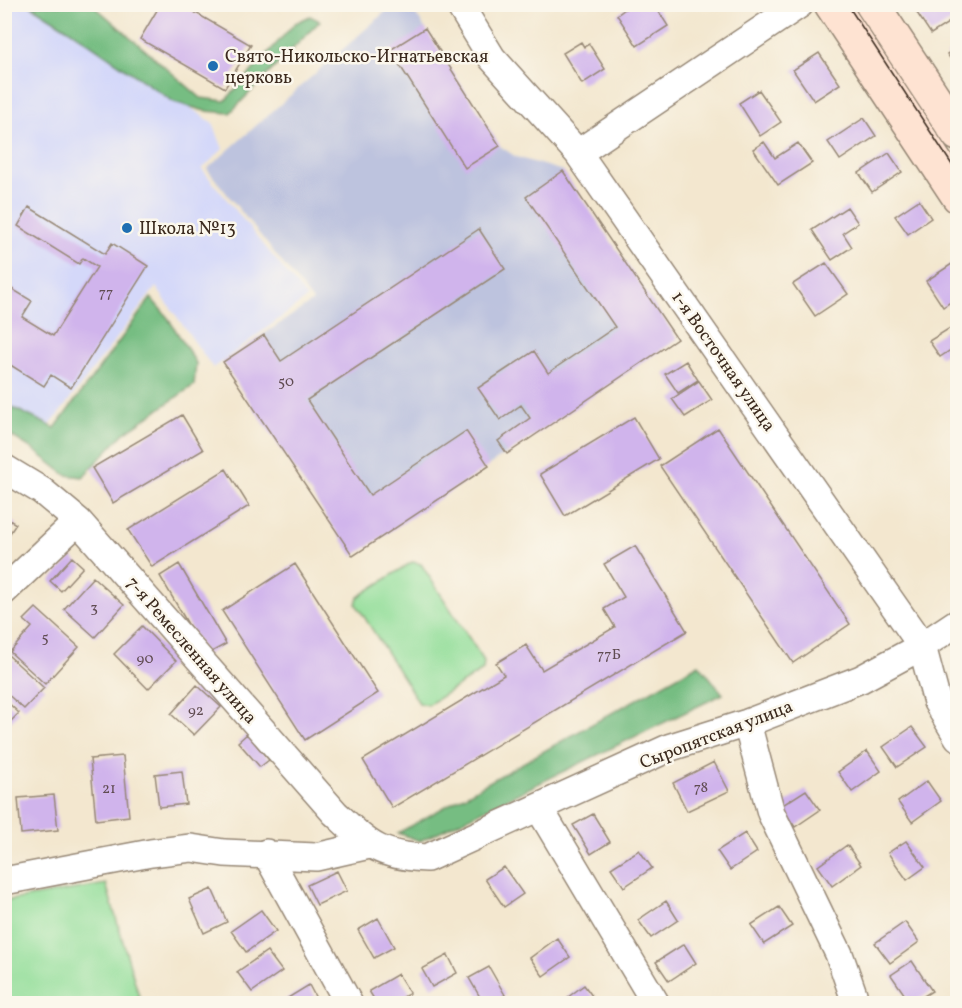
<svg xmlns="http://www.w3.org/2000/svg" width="962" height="1008" font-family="Vollkorn,serif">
<rect width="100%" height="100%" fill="#fbf7ec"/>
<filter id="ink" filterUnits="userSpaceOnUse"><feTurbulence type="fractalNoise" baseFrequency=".0167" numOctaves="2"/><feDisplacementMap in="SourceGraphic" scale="12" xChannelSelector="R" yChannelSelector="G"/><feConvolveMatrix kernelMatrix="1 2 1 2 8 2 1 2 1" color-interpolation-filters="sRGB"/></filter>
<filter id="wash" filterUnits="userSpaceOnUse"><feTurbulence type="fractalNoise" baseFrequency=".008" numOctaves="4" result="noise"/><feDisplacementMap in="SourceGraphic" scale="24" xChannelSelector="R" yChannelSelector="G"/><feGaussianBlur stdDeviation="1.35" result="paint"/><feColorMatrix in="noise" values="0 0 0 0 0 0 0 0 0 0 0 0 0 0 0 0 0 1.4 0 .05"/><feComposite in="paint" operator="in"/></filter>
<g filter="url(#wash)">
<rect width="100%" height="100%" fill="#f3e7cf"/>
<path fill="#d4d8f9" d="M 20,5 L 39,5 L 213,123 L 223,149 L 202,169 L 307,298 L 213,368 L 156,287 L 45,432 L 5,410 L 4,10 Z"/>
<path fill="#bdc3de" d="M 393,5 L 410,5 L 500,146 L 516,157 L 563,171 L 677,339 L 353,556 L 223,362 L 313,301 L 207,169 Z"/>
<path fill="#93de9a" stroke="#67845c" stroke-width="1.5" d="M 412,562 L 421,564 L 484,661 L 483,670 L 428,705 L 419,703 L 356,604 L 358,597 Z
M 106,884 L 141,1003 L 5,1003 L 5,901 Z"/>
<path fill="#76bd82" stroke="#587450" stroke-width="1.5" d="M 30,5 L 93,5 L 201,98 L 225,101 L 295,23 L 310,16 L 320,21 L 230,113 L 205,111 L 174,102 L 68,29 Z
M 151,298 L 168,318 L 196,363 L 194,385 L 123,434 L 83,477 L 66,475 L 31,448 L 5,432 L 5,404 L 55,428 Z
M 699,664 L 723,694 L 420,841 L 398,833 Z"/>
<g id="blocks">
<path fill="#d0b4ec" d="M 632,4 L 654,4 L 668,26 L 637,46 L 617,15 Z
M 911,4 L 958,4 L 958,8 L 952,11 L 956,18 L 931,34 Z
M 160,5 L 182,5 L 251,45 L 225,88 L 140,39 Z
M 425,28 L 500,146 L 465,168 L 390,50 Z
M 581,42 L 584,47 L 589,44 L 605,69 L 582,84 L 563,53 Z
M 958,47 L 958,69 L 947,54 Z
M 819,53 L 840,84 L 814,101 L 793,70 Z
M 759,90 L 781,122 L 760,136 L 739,103 Z
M 864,118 L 876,136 L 840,160 L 828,142 Z
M 764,142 L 775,158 L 798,143 L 812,163 L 778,185 L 753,149 Z
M 889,153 L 902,172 L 872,192 L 859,173 Z
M 563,171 L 677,339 L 507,454 L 498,441 L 530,418 L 521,405 L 500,420 L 478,388 L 534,351 L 548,373 L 615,327 L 526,197 Z
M 919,200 L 931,218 L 908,234 L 895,216 Z
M 29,207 L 105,254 L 112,243 L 148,266 L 71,388 L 51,375 L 44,386 L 4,361 L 4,284 L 32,301 L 22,317 L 53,336 L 97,267 L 83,258 L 79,264 L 18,226 Z
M 847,207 L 858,223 L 843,233 L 852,247 L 832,260 L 812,230 Z
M 479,229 L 505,269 L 307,400 L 370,495 L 466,431 L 489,466 L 353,556 L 223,362 L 264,335 L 281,361 Z
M 958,260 L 958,297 L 943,307 L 926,281 Z
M 826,263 L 848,294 L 815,316 L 793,284 Z
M 958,323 L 958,345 L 940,357 L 929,341 Z
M 686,361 L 698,380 L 678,393 L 665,374 Z
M 699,381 L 712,400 L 685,417 L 672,399 Z
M 182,415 L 203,450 L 113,503 L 92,468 Z
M 634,417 L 659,459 L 565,516 L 540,474 Z
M 718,428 L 850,624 L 793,663 L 660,466 Z
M 226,469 L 249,506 L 152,567 L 128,530 Z
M 4,517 L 16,524 L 4,542 Z
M 635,546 L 687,631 L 392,808 L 363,760 L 504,675 L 496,663 L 526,645 L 542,670 L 615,627 L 604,609 L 624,597 L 604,564 Z
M 72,557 L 83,567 L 61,591 L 50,581 Z
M 179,564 L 226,644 L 206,655 L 160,576 Z
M 295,564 L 378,693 L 305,740 L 222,611 Z
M 93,577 L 124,605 L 95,637 L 64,609 Z
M 36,608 L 79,647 L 45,684 L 10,652 L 32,627 L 24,620 Z
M 142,626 L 176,661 L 148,689 L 114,654 Z
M 8,655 L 44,688 L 24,709 L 4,691 L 4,659 Z
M 197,685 L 221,707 L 194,735 L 171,714 Z
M 4,699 L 19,713 L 4,728 Z
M 912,727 L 927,747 L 897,767 L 883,747 Z
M 247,734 L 269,760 L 260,767 L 238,742 Z
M 867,751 L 881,771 L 852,792 L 838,772 Z
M 123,756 L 129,816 L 96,820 L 90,759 Z
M 714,762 L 729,791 L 687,811 L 673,783 Z
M 182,771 L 186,804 L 159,807 L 155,774 Z
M 927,781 L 941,801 L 912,822 L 898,802 Z
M 806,790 L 820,810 L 795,827 L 781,806 Z
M 54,795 L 58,830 L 21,834 L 18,798 Z
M 593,814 L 610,842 L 591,854 L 573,825 Z
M 745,833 L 757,852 L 730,870 L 717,851 Z
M 906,841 L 925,867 L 907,880 L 888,853 Z
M 847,845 L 861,865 L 832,886 L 818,866 Z
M 639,850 L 652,868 L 624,887 L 611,868 Z
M 504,867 L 523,894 L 504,907 L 485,879 Z
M 337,871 L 347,891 L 317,905 L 307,885 Z
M 212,889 L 227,922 L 204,933 L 189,899 Z
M 666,901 L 678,920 L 651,938 L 638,920 Z
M 779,907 L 792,926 L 764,944 L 751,925 Z
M 261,910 L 276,931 L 246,952 L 231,931 Z
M 378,918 L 394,947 L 374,958 L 358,930 Z
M 905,922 L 919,942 L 890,963 L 875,943 Z
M 557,938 L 570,957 L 543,976 L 530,958 Z
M 684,944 L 696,963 L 669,981 L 656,962 Z
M 267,951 L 282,971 L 252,992 L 237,972 Z
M 448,955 L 457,973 L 432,987 L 422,969 Z
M 912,961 L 932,991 L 911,1004 L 891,975 Z
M 489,967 L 505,995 L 491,1004 L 484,1004 L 469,978 Z
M 398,974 L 410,993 L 392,1004 L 377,1004 L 369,991 Z
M 309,985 L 319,1004 L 278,1004 Z
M 584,985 L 598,1004 L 559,1004 Z"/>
</g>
</g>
<g filter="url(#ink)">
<use href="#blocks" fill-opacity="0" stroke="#978876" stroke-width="1.5"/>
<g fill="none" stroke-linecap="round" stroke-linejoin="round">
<g stroke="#978876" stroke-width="30">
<path id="minor" d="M 459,4 L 492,58 L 578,153 L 922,646 L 937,702 L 958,737
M 578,153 L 800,4
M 4,468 L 42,491 L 78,521 L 335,813 C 369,845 378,856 427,858 L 671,747 L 747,723 L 861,679 L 922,646 L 958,622
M 4,591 L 78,521
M 747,723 L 771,813 L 839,954 L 853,994 L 854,1004
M 539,808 L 656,1004
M 266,853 L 349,1004
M 4,881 L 151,853 L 191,848 L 224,853 L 316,857 L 369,845"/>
</g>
<g stroke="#978876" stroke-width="36">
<path id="secondary" d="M 831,4 L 958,196
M 872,4 L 958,134"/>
</g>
<use href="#minor" stroke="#fff" stroke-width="27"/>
<use href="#secondary" stroke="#fee3d2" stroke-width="33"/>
<path stroke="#3b2a1e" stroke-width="1.5" d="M 847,4 L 958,174"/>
</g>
</g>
<g fill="#1f6fb2" stroke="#fbf7ec" stroke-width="2">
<circle cx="213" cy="66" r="6"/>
<circle cx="127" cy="228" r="6"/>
</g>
<g text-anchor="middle" stroke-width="5" stroke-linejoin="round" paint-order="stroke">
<g font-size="15" fill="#604c52">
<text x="106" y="297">77</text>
<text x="286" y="386">50</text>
<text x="94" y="612">3</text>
<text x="45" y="642">5</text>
<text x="609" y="659">77Б</text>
<text x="145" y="663">90</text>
<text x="196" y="715">92</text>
<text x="701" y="792">78</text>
<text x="109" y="793">21</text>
</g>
<g font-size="18" fill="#3b2a1e" stroke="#fbf7ec" text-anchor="start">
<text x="225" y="62">Свято-Никольско-Игнатьевская<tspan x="225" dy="21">церковь</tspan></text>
<text x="139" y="234">Школа №13</text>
</g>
<g font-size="18" fill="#3b2a1e" stroke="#fbf7ec">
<text transform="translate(724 361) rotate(55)" y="6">1-я Восточная улица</text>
<text transform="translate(192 650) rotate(49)" y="6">7-я Ремесленная улица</text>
<text transform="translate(716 734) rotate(-21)" y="6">Сыропятская улица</text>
</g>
</g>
<rect width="962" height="1008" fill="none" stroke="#fbf7ec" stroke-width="24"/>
</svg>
